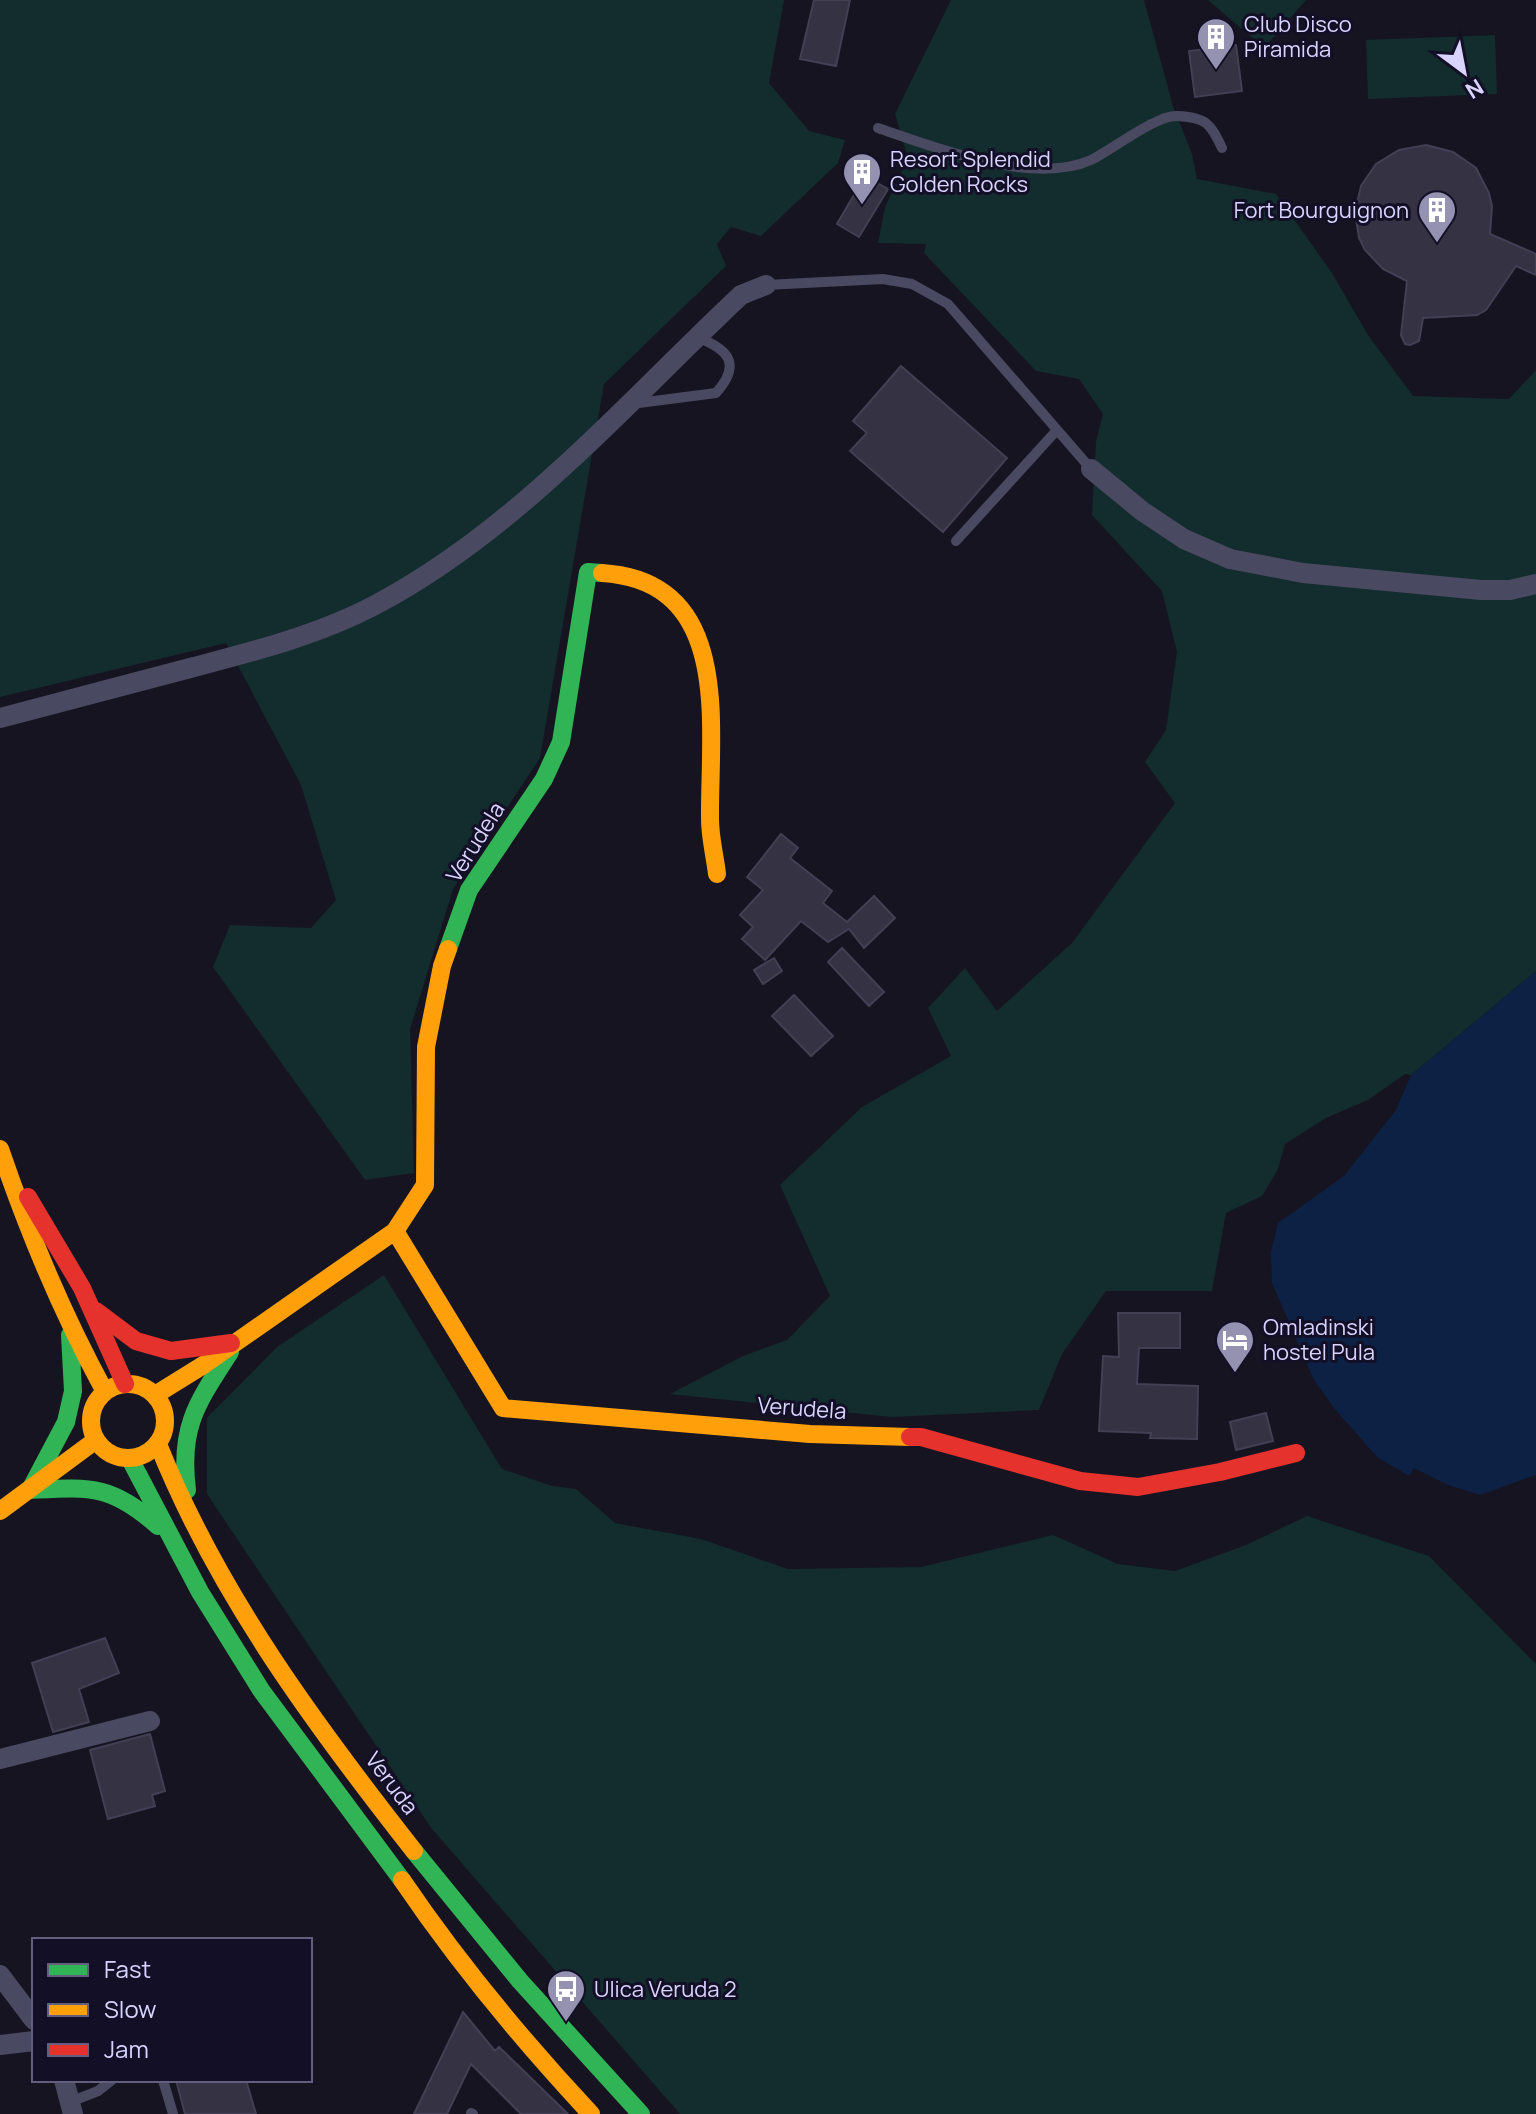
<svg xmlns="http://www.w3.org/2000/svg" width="1536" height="2114" font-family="Manrope,sans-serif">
<rect width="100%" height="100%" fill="#161421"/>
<path fill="#132c2d" d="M 0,0 L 784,0 L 769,83 L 809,131 L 845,140 L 838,163 L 761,236 L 731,227 L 717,244 L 726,266 L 604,384 L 540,758 L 453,889 L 410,1029 L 414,1173 L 365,1180 L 213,967 L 230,925 L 311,928 L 336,900 L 301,785 L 226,643 L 0,697 Z
M 951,0 L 1144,0 L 1173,106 L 1192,154 L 1197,179 L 1276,194 L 1332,273 L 1368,335 L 1413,396 L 1509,399 L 1536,370 L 1536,971 L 1411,1075 L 1405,1074 L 1368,1100 L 1326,1118 L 1285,1144 L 1278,1169 L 1262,1196 L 1226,1213 L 1212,1291 L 1106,1291 L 1062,1354 L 1039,1410 L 892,1417 L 670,1394 L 743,1356 L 787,1340 L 830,1296 L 780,1185 L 862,1107 L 951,1056 L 928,1008 L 965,968 L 997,1011 L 1072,943 L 1175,803 L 1145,762 L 1166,730 L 1177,652 L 1162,591 L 1092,515 L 1096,442 L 1103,414 L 1079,379 L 1036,371 L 924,253 L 926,244 L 878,243 L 885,207 L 908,158 L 895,114 Z
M 1208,0 L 1306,0 L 1264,48 Z
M 1495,35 L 1497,94 L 1368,99 L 1366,40 Z
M 384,1275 L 502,1469 L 552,1486 L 576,1489 L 615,1523 L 701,1539 L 788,1569 L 921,1567 L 1053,1535 L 1118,1564 L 1175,1571 L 1246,1545 L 1307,1516 L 1429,1556 L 1536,1664 L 1536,2114 L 680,2114 L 432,1829 L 207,1494 L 207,1418 L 277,1347 Z"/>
<path fill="#0d2144" d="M 1536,971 L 1536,1475 L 1480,1495 L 1448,1485 L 1414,1468 L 1409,1476 L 1377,1457 L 1334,1408 L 1314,1380 L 1272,1283 L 1271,1252 L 1278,1223 L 1344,1176 L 1396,1110 L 1411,1075 Z"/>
<path fill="#343243" stroke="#433f54" stroke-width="2" d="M 814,0 L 850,0 L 836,66 L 800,59 Z
M 1236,45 L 1242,91 L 1195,97 L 1189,51 Z
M 1426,145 L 1453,152 L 1476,168 L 1489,193 L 1492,206 L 1490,234 L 1536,254 L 1536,275 L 1516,266 L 1486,310 L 1477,315 L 1423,318 L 1419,341 L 1410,345 L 1405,344 L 1401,335 L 1407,281 L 1383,269 L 1365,250 L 1359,238 L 1355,212 L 1361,186 L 1376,164 L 1399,150 Z
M 865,176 L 888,189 L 859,237 L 837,224 Z
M 901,366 L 1007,458 L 943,532 L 850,451 L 867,433 L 853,421 Z
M 781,834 L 798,848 L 790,858 L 832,891 L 823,903 L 847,922 L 874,896 L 895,918 L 864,948 L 849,929 L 828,942 L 801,921 L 765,960 L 742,939 L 753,927 L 740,915 L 763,890 L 747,877 Z
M 842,948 L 884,992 L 869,1006 L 828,962 Z
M 774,958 L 782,971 L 763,984 L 754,970 Z
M 794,995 L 833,1036 L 811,1056 L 772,1016 Z
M 1118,1313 L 1180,1313 L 1180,1348 L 1139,1348 L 1137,1384 L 1198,1386 L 1197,1439 L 1150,1438 L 1151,1433 L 1099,1431 L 1103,1356 L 1119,1357 Z
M 1266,1413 L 1273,1441 L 1236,1450 L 1230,1422 Z
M 105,1638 L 119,1673 L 79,1689 L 89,1722 L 53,1732 L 32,1663 Z
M 150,1734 L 165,1791 L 152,1795 L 155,1806 L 108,1819 L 90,1750 Z
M 463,2012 L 495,2051 L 499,2047 L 568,2114 L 521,2114 L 471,2064 L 447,2114 L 414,2114 Z
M 176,2080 L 246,2080 L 256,2114 L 185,2114 Z"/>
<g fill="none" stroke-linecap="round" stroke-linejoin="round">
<path stroke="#4a4962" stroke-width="10" d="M 878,128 C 936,148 1033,186 1091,160 C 1112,150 1156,115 1177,116 C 1206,117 1211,124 1222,148
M 766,285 L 883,279 L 912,284 L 948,304 L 1091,469
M 631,404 L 716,393 C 742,364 729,349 696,337
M 956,541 L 1057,430
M 163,2080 L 173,2114
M 70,2102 L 98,2091 L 112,2080
M 471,2113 L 473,2114"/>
<path stroke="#4a4962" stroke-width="20" d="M 1091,469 L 1142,511 L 1184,539 L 1230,559 L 1303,573 L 1481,590 L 1510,590 L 1536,584
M 0,718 C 65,701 129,684 194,667 C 255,651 321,634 377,604 C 519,528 625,404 741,295 L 766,285
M 0,1759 L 150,1721
M 0,1975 L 34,2020
M 0,2045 L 34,2041
M 64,2080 L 73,2114"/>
<path stroke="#30b455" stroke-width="18" d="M 448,949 L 469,890 L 544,779 L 561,742 L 588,572 L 602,573
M 130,1459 L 200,1592 L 261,1690 L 402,1880
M 30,1490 L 66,1422 L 73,1391 L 70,1335
M 30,1490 C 90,1487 111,1484 158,1526
M 187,1490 C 179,1427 197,1403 230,1352
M 414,1851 L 520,1981 L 641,2114"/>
<path stroke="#ff9f0a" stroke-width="18" d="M 602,573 C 734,581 709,726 710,819 C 710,838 715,856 717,874
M 0,1149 C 29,1234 62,1313 105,1392
M 395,1231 L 503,1408 L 810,1434 L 910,1437
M91 1421a37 37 0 1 1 74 0a37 37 0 1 1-74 0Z
M 155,1395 L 205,1364 L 395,1231 L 425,1185 L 426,1047 L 442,966 L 448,949
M 158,1444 C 218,1594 315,1725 414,1851
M 0,1511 L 96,1440
M 402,1880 C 459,1964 522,2040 591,2114"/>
<path stroke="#e5322d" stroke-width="18" d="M 28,1197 L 82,1288 L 125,1384
M 96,1311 L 136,1341 L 171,1351 L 231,1343
M 910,1437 L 921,1437 L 1080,1481 L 1138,1487 L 1220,1472 L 1296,1453"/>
</g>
<defs>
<g id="building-pin" transform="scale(2)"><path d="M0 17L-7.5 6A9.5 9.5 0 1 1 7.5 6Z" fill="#9591b1" stroke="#130f26"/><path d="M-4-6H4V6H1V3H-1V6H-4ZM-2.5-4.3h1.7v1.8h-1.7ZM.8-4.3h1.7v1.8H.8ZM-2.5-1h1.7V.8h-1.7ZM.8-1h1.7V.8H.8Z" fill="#fff"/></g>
<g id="hotel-pin" transform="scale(2)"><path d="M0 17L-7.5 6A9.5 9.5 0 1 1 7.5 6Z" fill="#9591b1" stroke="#130f26"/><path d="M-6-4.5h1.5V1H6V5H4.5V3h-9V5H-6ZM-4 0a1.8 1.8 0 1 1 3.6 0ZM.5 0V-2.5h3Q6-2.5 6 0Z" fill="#fff"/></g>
<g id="bus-pin" transform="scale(2)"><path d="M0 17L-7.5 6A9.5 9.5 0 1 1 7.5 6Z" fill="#9591b1" stroke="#130f26"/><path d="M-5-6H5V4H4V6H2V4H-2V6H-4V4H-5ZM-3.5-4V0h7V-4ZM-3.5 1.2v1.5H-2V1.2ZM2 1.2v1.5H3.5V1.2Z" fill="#fff"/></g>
</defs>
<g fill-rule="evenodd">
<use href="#building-pin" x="1216" y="37"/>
<use href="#building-pin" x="862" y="172"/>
<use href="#building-pin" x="1437" y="210"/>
<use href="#hotel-pin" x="1235" y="1340"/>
<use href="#bus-pin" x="566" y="1989"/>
</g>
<g text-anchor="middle" stroke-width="6" stroke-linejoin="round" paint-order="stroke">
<g font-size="22" fill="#d9d4ff" stroke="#130f26" text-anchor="start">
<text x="1244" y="32">Club Disco<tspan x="1244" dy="25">Piramida</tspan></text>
<text x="890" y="167">Resort Splendid<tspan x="890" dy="25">Golden Rocks</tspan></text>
<text x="1409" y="218" text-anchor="end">Fort Bourguignon</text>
<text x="1263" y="1335">Omladinski<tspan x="1263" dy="25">hostel Pula</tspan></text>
<text x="594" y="1997">Ulica Veruda 2</text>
</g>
<g font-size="22" fill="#d9d4ff" stroke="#130f26">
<text transform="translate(475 842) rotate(-58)" y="8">Verudela</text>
<text transform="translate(802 1408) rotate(4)" y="8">Verudela</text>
<text transform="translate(392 1783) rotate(53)" y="8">Veruda</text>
</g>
</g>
<rect x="32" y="1938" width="280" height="144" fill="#130f26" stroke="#625e7d" stroke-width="2"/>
<rect x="48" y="1964" width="40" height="12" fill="#30b455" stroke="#625e7d" stroke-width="2"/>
<text x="104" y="1978" font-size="24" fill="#d9d4ff">Fast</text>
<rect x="48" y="2004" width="40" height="12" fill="#ff9f0a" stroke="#625e7d" stroke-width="2"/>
<text x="104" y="2018" font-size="24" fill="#d9d4ff">Slow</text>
<rect x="48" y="2044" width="40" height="12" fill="#e5322d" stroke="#625e7d" stroke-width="2"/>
<text x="104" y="2058" font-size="24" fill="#d9d4ff">Jam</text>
<g transform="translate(1464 72) rotate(148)" stroke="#130f26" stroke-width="6" paint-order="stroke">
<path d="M0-6L14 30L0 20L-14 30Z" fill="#d9d4ff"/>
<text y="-12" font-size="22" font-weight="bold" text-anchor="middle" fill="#d9d4ff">N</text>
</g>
</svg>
